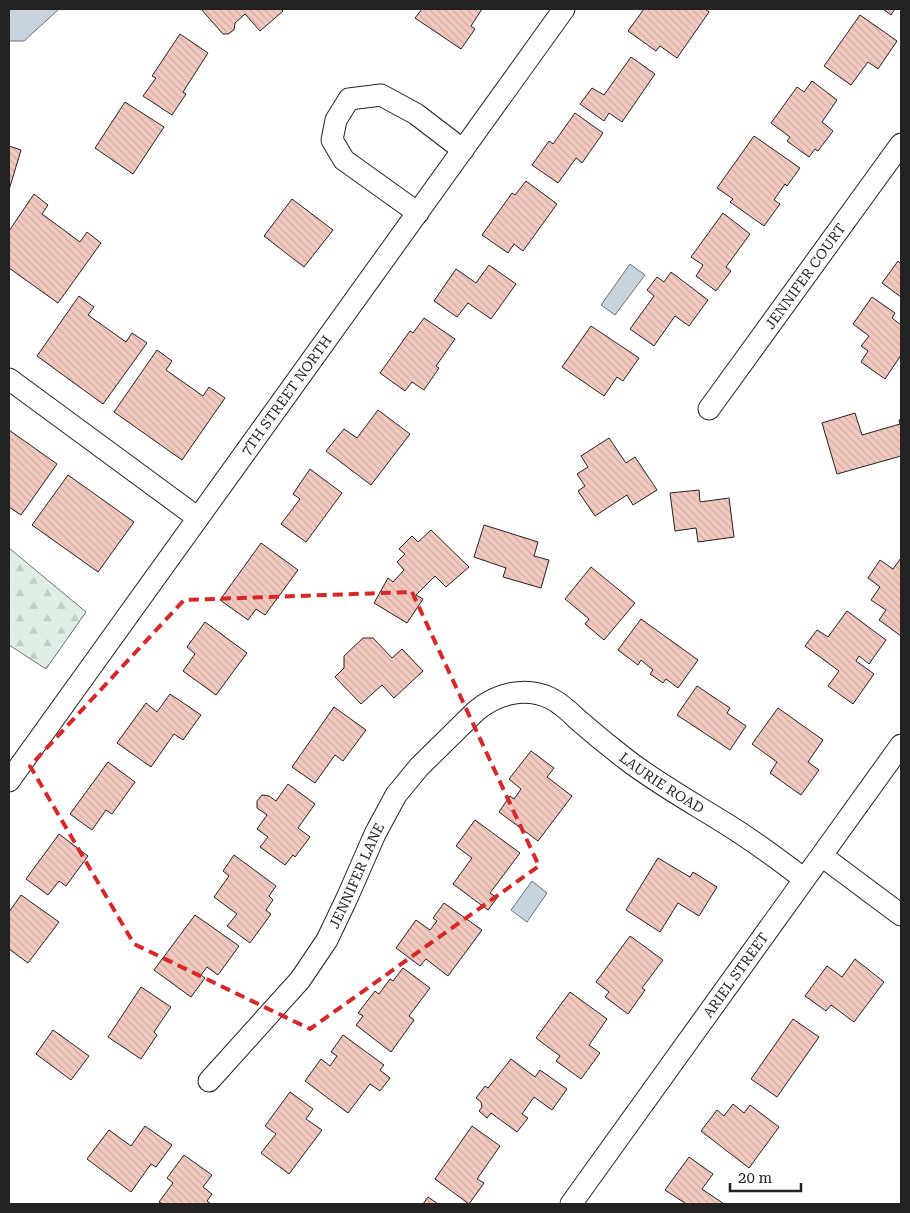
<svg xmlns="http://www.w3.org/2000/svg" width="910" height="1213" font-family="'Roboto Serif',serif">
<defs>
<pattern id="forest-firs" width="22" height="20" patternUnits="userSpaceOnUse" patternTransform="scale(1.25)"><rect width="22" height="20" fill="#e0efe3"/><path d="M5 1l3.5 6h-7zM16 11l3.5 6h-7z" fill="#c0cdc2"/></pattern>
<pattern id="building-back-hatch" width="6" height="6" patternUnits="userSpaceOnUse" patternTransform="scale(1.25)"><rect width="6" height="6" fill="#f3c9c0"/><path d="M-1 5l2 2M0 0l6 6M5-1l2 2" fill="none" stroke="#d0aca5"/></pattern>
</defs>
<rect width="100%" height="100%" fill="#fff"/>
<path fill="url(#forest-firs)" stroke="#6f6f6f" d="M 9,548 L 86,612 L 46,669 L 9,645 Z"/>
<path fill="#c7d3dd" stroke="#6f6f6f" d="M 9,9 L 59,9 L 24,41 L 9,41 Z
M 630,264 L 645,275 L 615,315 L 601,305 Z
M 532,881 L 547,893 L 527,922 L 511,910 Z"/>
<path fill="url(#building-back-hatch)" stroke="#222" d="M 201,9 L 281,9 L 283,11 L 260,31 L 245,14 L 235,23 L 234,30 L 228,34 L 223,34 Z
M 422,9 L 482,9 L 471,26 L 475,29 L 461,49 L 415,18 Z
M 644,9 L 705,9 L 709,12 L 677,58 L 660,46 L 656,51 L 628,31 Z
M 883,9 L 895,9 L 891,15 Z
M 860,15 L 897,41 L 878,69 L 868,62 L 851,85 L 824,66 Z
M 180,34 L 208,53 L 183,92 L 186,94 L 172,115 L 143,96 L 156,78 L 152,76 Z
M 631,57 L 655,74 L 622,122 L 609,113 L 604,121 L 580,104 L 592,88 L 604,95 Z
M 812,81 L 837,100 L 822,122 L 833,131 L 818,151 L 815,149 L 809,157 L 787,141 L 790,137 L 771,123 L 797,87 L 804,92 Z
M 125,102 L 164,127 L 133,174 L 95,148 Z
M 575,113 L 603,133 L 582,163 L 576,158 L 558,183 L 532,165 L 549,141 L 553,144 Z
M 754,136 L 800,168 L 787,186 L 785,184 L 774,200 L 780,204 L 764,226 L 730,202 L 733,199 L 717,188 Z
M 9,146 L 21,150 L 9,190 Z
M 526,181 L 557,204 L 523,251 L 514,244 L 508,253 L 482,235 L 512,193 L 515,195 Z
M 34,194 L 48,205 L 42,214 L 80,242 L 87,232 L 101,243 L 58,303 L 9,268 L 9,231 Z
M 292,199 L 333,230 L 304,267 L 264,236 Z
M 723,213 L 750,234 L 726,267 L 731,271 L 716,291 L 696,276 L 703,265 L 691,257 Z
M 898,261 L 901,264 L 901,297 L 882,283 Z
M 489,265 L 516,284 L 491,319 L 468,303 L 457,317 L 434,301 L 456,269 L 476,283 Z
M 671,272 L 708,300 L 689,326 L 675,316 L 654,346 L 630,329 L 654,296 L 647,290 L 657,277 L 664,282 Z
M 79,296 L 94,307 L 88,315 L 126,342 L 132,333 L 147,343 L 103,404 L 37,356 Z
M 872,297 L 895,313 L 892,318 L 901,325 L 901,355 L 885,379 L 861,362 L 868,351 L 861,346 L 869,336 L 853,324 Z
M 424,318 L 455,339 L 436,366 L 439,368 L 424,390 L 412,382 L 405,391 L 380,373 L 410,331 L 413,333 Z
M 591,326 L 639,358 L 623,381 L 617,377 L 604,396 L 562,367 Z
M 157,350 L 172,361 L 166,370 L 203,396 L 209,387 L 225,398 L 182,460 L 114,412 Z
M 378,410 L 410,434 L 371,485 L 326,451 L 344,429 L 357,438 Z
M 855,413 L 862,435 L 900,424 L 899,420 L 901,419 L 901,456 L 837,474 L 822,423 Z
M 9,430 L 57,464 L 21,515 L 9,507 Z
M 609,438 L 626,463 L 635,457 L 657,490 L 633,505 L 627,495 L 595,516 L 578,491 L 585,486 L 577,474 L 588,467 L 581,456 Z
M 310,469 L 342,493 L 306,542 L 281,524 L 300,499 L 293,494 Z
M 68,475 L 134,522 L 98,572 L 32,525 Z
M 699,490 L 700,502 L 729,498 L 734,537 L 698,542 L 696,528 L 675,531 L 670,493 Z
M 484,525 L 538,542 L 534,556 L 549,560 L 541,588 L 503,577 L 506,568 L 474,557 Z
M 431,530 L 469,567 L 446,587 L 435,576 L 416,595 L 423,599 L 407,623 L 374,603 L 388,578 L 393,582 L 404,570 L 397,562 L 405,554 L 399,549 L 412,536 L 418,542 Z
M 261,543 L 298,570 L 265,615 L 256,609 L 248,620 L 220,600 Z
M 901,558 L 901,636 L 879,620 L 886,610 L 871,600 L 880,587 L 868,578 L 880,560 L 893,569 Z
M 591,567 L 635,603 L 604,640 L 585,624 L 589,619 L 565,599 Z
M 847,611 L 886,640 L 869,664 L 859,656 L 856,661 L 874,674 L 853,704 L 828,686 L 839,671 L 805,646 L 817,630 L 828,637 Z
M 641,619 L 698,660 L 678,688 L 666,679 L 663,683 L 650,674 L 653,670 L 641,660 L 638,665 L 618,650 Z
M 205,622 L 247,653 L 216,695 L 183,671 L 195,654 L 187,647 Z
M 363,638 L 373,638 L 392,658 L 402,649 L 423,671 L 394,698 L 382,685 L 361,704 L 335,677 L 344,668 L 344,656 Z
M 697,686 L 730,708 L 727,713 L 746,726 L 730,750 L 677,715 Z
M 170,694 L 201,715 L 183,740 L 174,734 L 151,767 L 117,743 L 146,703 L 157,712 Z
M 334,707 L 366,730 L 343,761 L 335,755 L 315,783 L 292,767 Z
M 778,708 L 823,740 L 808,762 L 819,770 L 801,795 L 770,773 L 777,762 L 752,744 Z
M 531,751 L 554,768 L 547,777 L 572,796 L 538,841 L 499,812 L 510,796 L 514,799 L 521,789 L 509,779 Z
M 108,762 L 135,782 L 112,814 L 106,810 L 92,830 L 70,814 Z
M 288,784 L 315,804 L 298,828 L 310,837 L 295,857 L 293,855 L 285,865 L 260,847 L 268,837 L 257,829 L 267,815 L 257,808 L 257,801 L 262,795 L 269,796 L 276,801 Z
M 475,820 L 520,853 L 490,893 L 497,898 L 488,910 L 453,884 L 472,858 L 456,846 Z
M 59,834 L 88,856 L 66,886 L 59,881 L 48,895 L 26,879 Z
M 234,855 L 276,886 L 269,896 L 273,900 L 266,910 L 271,914 L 250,943 L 227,926 L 237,914 L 214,897 L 229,876 L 223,871 Z
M 658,858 L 690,877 L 693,872 L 717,887 L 699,916 L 678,903 L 660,932 L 626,910 Z
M 21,895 L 59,922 L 28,963 L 9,949 L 9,912 Z
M 444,903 L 482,930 L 448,976 L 426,959 L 420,966 L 396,948 L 416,920 L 430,930 L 437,921 L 433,918 Z
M 195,915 L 239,946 L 218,975 L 207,967 L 201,975 L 205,978 L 191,997 L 154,970 Z
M 630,936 L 663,960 L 642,988 L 645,990 L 628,1014 L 605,997 L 609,992 L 596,982 Z
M 855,959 L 884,982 L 854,1022 L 831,1005 L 826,1011 L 805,996 L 827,966 L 842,977 Z
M 403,968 L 430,988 L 409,1016 L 414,1020 L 391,1052 L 356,1025 L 363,1016 L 358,1013 L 375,991 L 379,994 L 390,979 L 393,981 Z
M 141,987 L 171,1007 L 154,1032 L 157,1035 L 141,1059 L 108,1037 Z
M 570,992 L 607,1019 L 589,1045 L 600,1053 L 581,1079 L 556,1061 L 560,1056 L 536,1038 Z
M 793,1019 L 819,1037 L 777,1097 L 751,1079 Z
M 53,1030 L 89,1056 L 71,1080 L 36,1054 Z
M 343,1035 L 384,1065 L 380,1070 L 390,1078 L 380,1091 L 370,1084 L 348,1113 L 305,1081 L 321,1059 L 330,1066 L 337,1056 L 331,1052 Z
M 511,1059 L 535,1077 L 540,1070 L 567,1089 L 552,1110 L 534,1097 L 522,1114 L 528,1118 L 517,1132 L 491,1113 L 487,1118 L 479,1111 L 482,1107 L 481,1102 L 476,1098 L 485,1086 L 488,1088 Z
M 290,1092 L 313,1109 L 306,1119 L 322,1130 L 289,1174 L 261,1153 L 276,1134 L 265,1126 Z
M 733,1104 L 744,1113 L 750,1105 L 779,1127 L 749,1168 L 701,1131 L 717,1110 L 724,1116 Z
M 145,1126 L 172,1145 L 156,1167 L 151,1164 L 131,1192 L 87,1159 L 109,1130 L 131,1146 Z
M 472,1126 L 500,1146 L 477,1179 L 484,1183 L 469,1204 L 435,1179 Z
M 184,1155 L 212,1175 L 203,1187 L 212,1194 L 207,1201 L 211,1204 L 163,1204 L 159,1202 L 173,1183 L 167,1178 Z
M 689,1157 L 713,1174 L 702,1189 L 724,1204 L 684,1204 L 685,1203 L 665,1190 Z
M 428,1197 L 438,1204 L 423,1204 Z"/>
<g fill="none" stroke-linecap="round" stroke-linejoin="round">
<g stroke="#222" stroke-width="23">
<g id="street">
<path d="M 418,213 L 344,160 L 332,140 L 336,120 L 349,99 L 381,95 L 416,114 L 463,150"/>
<path d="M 9,379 L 198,518"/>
<path id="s1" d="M 709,409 L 901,144"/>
<path id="s2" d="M 9,781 L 564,9"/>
<path d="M 822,856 L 901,915"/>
<path id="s3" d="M 209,1081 L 300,980 L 327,940 L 347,898 L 375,834 L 396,795 L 419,767 L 476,711 C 496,694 525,686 550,698 C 560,703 569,711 577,719 C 593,733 610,747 627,760 C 657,783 691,802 723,822 C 751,839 778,859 804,879"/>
<path id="s4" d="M 571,1204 L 901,745"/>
</g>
</g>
<use href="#street" stroke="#fff" stroke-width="21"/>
</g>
<path fill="none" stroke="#d62828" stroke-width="4" stroke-dasharray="10 6" stroke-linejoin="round" d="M 412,592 L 539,866 L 310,1029 L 134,944 L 30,766 L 184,600 Z"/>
<g text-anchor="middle" stroke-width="4" stroke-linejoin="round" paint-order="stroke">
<g font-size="14" fill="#222" stroke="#fff">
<text dy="5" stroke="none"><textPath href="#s1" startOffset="164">JENNIFER COURT</textPath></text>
<text dy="5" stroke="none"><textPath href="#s2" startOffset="475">7TH STREET NORTH</textPath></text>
<text dy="5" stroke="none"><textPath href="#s3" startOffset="681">LAURIE ROAD</textPath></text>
<text dy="5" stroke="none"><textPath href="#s3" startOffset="255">JENNIFER LANE</textPath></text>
<text dy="5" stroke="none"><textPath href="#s4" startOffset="282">ARIEL STREET</textPath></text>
</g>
</g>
<rect width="910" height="1213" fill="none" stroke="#222222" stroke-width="20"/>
<path d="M730 1183v8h71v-8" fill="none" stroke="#222222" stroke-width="2.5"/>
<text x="738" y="1183" font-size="15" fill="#222222" stroke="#ffffff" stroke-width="4" paint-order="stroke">20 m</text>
</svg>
